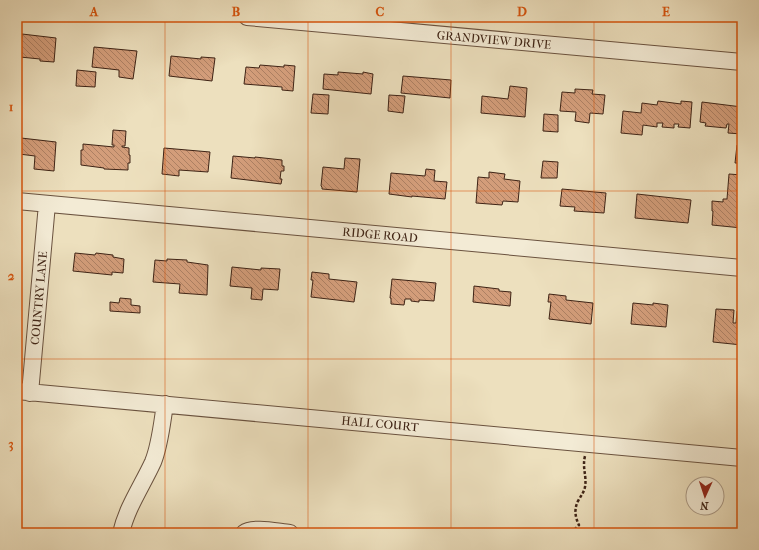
<svg xmlns="http://www.w3.org/2000/svg" width="759" height="550" font-family="'IM FELL French Canon',serif">
<defs>
<pattern id="building-back-hatch" width="6" height="6" patternUnits="userSpaceOnUse"><rect width="6" height="6" fill="#d39d7a"/><path d="M-1 5l2 2M0 0l6 6M5-1l2 2" fill="none" stroke="#ad8063"/></pattern>
</defs>
<rect width="100%" height="100%" fill="#ede0be"/>
<filter id="stains"><feTurbulence type="fractalNoise" baseFrequency=".005" numOctaves="4"/><feColorMatrix values="0 0 0 0 .2 0 0 0 0 .09 0 0 0 0 .02 0 0 0 .5 -.17"/></filter>
<radialGradient id="worn" r=".72"><stop offset=".6" stop-color="#630" stop-opacity="0"/><stop offset="1" stop-color="#630" stop-opacity=".3"/></radialGradient>
<path fill="url(#building-back-hatch)" stroke="#3e2315" d="M 716,17 L 742,17 L 742,21 L 716,19 Z
M 22,34 L 56,38 L 54,62 L 40,61 L 40,59 L 20,57 Z
M 94,47 L 137,51 L 133,79 L 119,77 L 119,70 L 92,67 Z
M 171,56 L 201,59 L 201,57 L 215,58 L 212,81 L 169,76 Z
M 260,65 L 284,67 L 284,65 L 295,66 L 293,91 L 282,90 L 282,87 L 244,84 L 246,67 L 259,68 Z
M 77,70 L 96,72 L 95,87 L 76,86 Z
M 338,72 L 363,74 L 363,72 L 373,74 L 371,94 L 323,89 L 324,74 L 338,75 Z
M 403,76 L 451,80 L 450,98 L 401,93 Z
M 510,86 L 527,88 L 525,117 L 481,113 L 482,96 L 508,99 Z
M 575,89 L 593,90 L 592,94 L 605,95 L 603,114 L 590,113 L 589,123 L 575,121 L 576,112 L 560,111 L 562,92 L 575,93 Z
M 313,94 L 329,95 L 328,114 L 311,113 Z
M 389,95 L 405,96 L 403,113 L 388,111 Z
M 658,101 L 681,104 L 681,101 L 692,102 L 690,128 L 678,127 L 679,124 L 674,124 L 674,128 L 662,127 L 663,123 L 657,123 L 657,127 L 643,125 L 642,135 L 621,133 L 623,111 L 641,113 L 642,103 L 657,105 Z
M 702,102 L 742,107 L 742,134 L 728,133 L 729,124 L 727,124 L 726,128 L 705,126 L 706,123 L 700,122 Z
M 544,114 L 558,115 L 558,132 L 543,131 Z
M 113,130 L 126,131 L 125,146 L 122,146 L 122,147 L 129,148 L 129,155 L 130,155 L 130,163 L 128,163 L 128,170 L 104,169 L 104,168 L 81,165 L 81,150 L 83,150 L 83,144 L 114,147 L 114,145 L 112,145 Z
M 21,138 L 56,142 L 54,171 L 34,169 L 35,156 L 19,154 Z
M 737,145 L 742,145 L 742,163 L 735,163 Z
M 164,148 L 210,152 L 208,172 L 179,170 L 179,176 L 162,174 Z
M 233,156 L 255,158 L 255,157 L 282,160 L 282,166 L 284,166 L 284,171 L 281,171 L 280,179 L 282,179 L 281,184 L 231,178 Z
M 345,158 L 360,159 L 357,192 L 322,189 L 322,187 L 321,186 L 323,167 L 344,169 Z
M 543,161 L 558,162 L 557,178 L 541,178 Z
M 426,169 L 435,170 L 434,181 L 447,182 L 445,199 L 412,196 L 412,197 L 389,194 L 391,173 L 425,176 Z
M 489,172 L 505,174 L 504,179 L 520,181 L 518,202 L 503,201 L 502,205 L 476,203 L 478,177 L 489,178 Z
M 729,174 L 742,175 L 742,228 L 712,225 L 713,211 L 712,211 L 712,201 L 723,202 L 723,199 L 727,199 Z
M 562,189 L 606,193 L 604,213 L 574,211 L 575,207 L 560,206 Z
M 637,194 L 691,200 L 688,223 L 635,218 Z
M 75,253 L 95,255 L 96,253 L 113,255 L 113,257 L 124,259 L 123,273 L 112,272 L 112,275 L 73,271 Z
M 167,259 L 187,260 L 187,262 L 208,265 L 207,295 L 179,293 L 180,284 L 153,282 L 155,260 L 167,261 Z
M 232,267 L 261,270 L 261,268 L 280,269 L 278,290 L 263,289 L 262,300 L 251,299 L 252,288 L 230,286 Z
M 312,272 L 329,274 L 329,279 L 357,282 L 354,302 L 311,297 L 313,280 L 311,280 Z
M 392,279 L 436,283 L 434,301 L 419,300 L 419,302 L 411,301 L 411,299 L 405,299 L 404,305 L 391,304 L 391,298 L 390,298 Z
M 474,286 L 499,289 L 499,291 L 511,292 L 510,306 L 473,302 Z
M 549,294 L 566,296 L 566,300 L 593,303 L 591,324 L 549,319 L 551,302 L 548,302 Z
M 120,298 L 131,299 L 131,305 L 140,306 L 140,313 L 110,311 L 110,302 L 119,303 Z
M 633,303 L 653,305 L 653,303 L 668,305 L 666,327 L 631,324 Z
M 716,309 L 734,310 L 733,323 L 736,323 L 737,311 L 742,311 L 742,345 L 713,342 Z"/>
<g fill="none" stroke-linecap="round" stroke-linejoin="round">
<g stroke="#6a523f" stroke-width="18">
<path id="minor" d="M 247,17 L 742,62
M 17,201 L 742,268
M 17,391 L 742,458
M 30,393 L 47,204
M 121,533 C 127,507 142,486 153,462 C 160,445 162,423 165,404
M 244,533 C 253,526 278,532 290,533"/>
</g>
<path stroke="#3e2315" stroke-width="2.5" stroke-dasharray="3 2" stroke-linecap="butt" d="M 571,533 L 579,525 C 575,517 574,509 578,501 C 581,496 584,492 585,487 C 587,476 582,468 585,456"/>
<use href="#minor" stroke="#f3ebd5" stroke-width="16"/>
</g>
<path fill="none" stroke="#d7540d" stroke-width="1" stroke-opacity="0.55" d="M 165,17 L 165,533M 308,17 L 308,533M 451,17 L 451,533M 594,17 L 594,533M 17,191 L 742,191M 17,359 L 742,359"/>
<g text-anchor="middle" stroke-width="3" stroke-linejoin="round" paint-order="stroke">
<g font-size="12" fill="#3e2315" stroke="#f3ebd5">
<text transform="translate(494 40) rotate(5)" y="4">GRANDVIEW DRIVE</text>
<text transform="translate(380 235) rotate(5)" y="4">RIDGE ROAD</text>
<text transform="translate(39 298) rotate(-85)" y="4">COUNTRY LANE</text>
<text transform="translate(380 424) rotate(5)" y="4">HALL COURT</text>
</g>
</g>
<rect width="759" height="550" fill="none" stroke="#ede0be" stroke-width="44"/>
<g transform="translate(705 496) rotate(183)"><circle r="19" fill="#f3ebd5" stroke="#ab9b88"/>
<path d="M0-3L7 15L0 10L-7 15Z" fill="#8f2418"/>
<text y="-6" font-size="11" font-weight="bold" text-anchor="middle" fill="#3e2315">N</text>
</g>
<rect x="22" y="22" width="715" height="506" fill="none" stroke="#d7540d" stroke-width="1.5"/>
<g font-size="13" text-anchor="middle" font-weight="bold" fill="#d7540d">
<text x="94" y="16">A</text>
<text x="236" y="16">B</text>
<text x="380" y="16">C</text>
<text x="522" y="16">D</text>
<text x="666" y="16">E</text>
<text x="11" y="111">1</text>
<text x="11" y="280">2</text>
<text x="11" y="448">3</text>
</g>
<rect width="100%" height="100%" filter="url(#stains)"/>
<rect width="100%" height="100%" fill="url(#worn)"/>
</svg>
